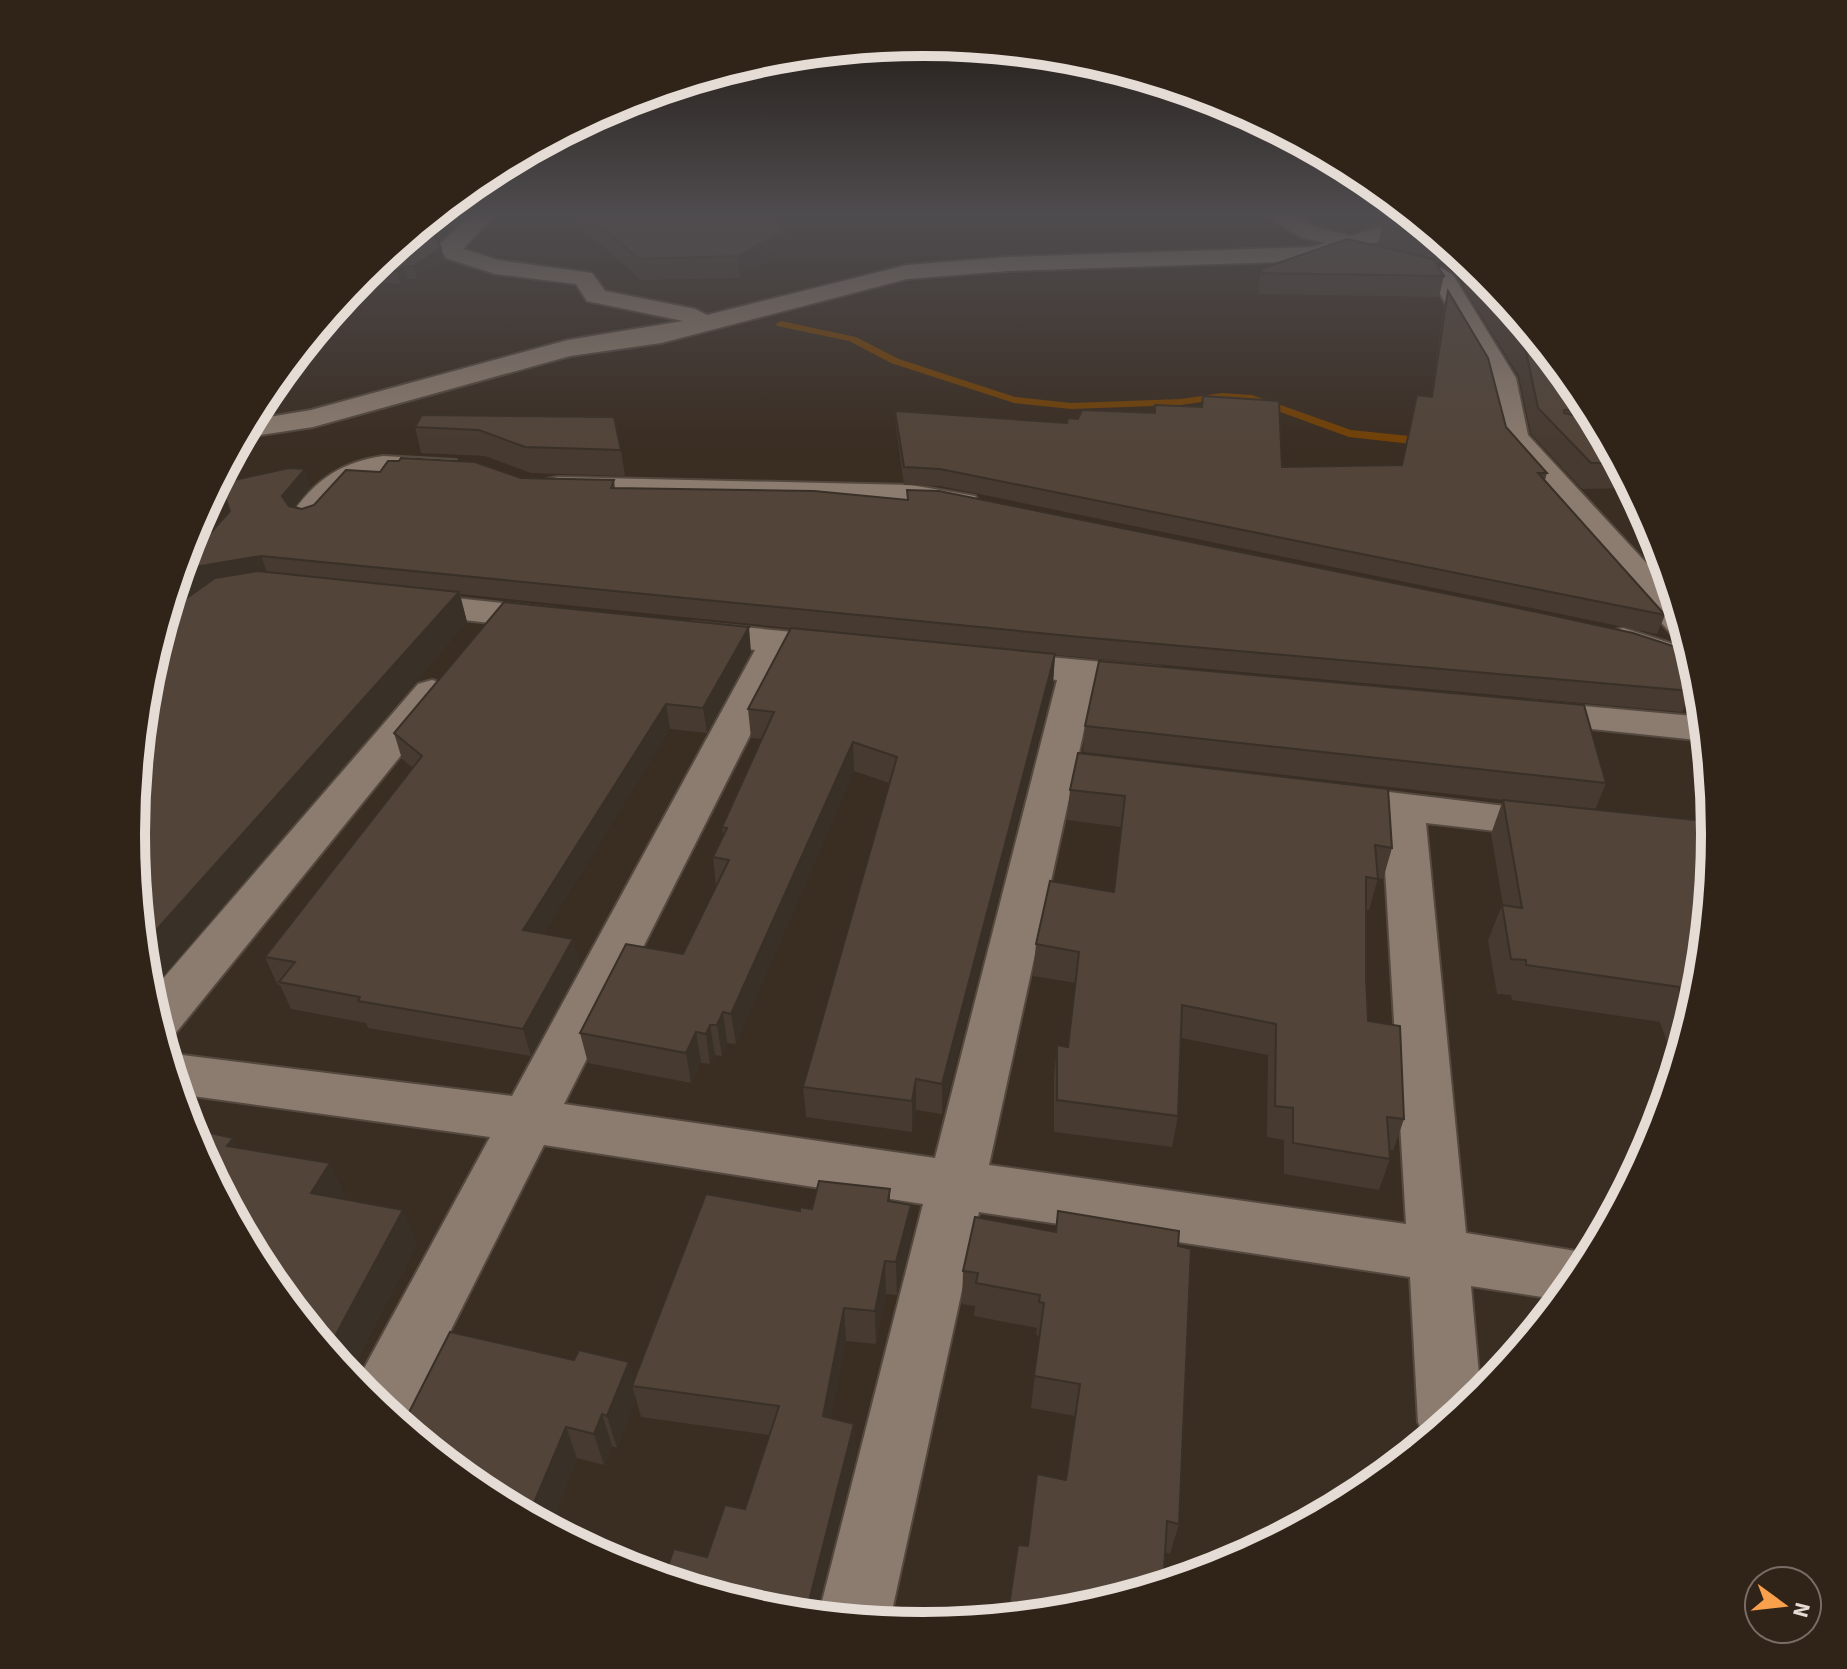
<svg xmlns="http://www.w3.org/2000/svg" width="1847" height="1669" font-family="'Source Sans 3',sans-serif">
<rect width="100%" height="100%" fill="#3a2d22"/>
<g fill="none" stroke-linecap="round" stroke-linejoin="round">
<path fill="#734105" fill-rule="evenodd" d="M 781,321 L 856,337 L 899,359 L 1015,397 L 1071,403 L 1181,399 L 1222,393 L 1252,395 L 1351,430 L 1429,438 L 1435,442 L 1429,446 L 1349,437 L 1250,401 L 1222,399 L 1181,405 L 1071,409 L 1014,403 L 891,363 L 849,341 L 777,326 L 776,324 Z"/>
<g stroke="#54493f" stroke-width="4">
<path id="street" d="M 471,215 L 494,215 L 463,249 L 498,260 L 592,273 L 605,291 L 695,309 L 707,315 L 907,265 L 1008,257 L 1312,247 L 1326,243 L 1300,237 L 1267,215 L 1293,215 L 1315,227 L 1351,236 L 1414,217 L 1426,227 L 1313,261 L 1008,271 L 907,279 L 661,343 L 570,356 L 313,427 L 241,438 L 251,420 L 311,410 L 568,340 L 683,321 L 587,301 L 576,284 L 495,274 L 446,258 L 439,245 Z
M 1441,268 L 1453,275 L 1516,378 L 1528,435 L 1675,594 L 1688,637 L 1672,635 L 1499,436 L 1488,378 L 1429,275 Z
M 383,456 L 456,460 L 460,466 L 456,472 L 445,475 C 421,474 393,469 370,476 C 340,486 328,530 296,522 L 291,515 C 315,480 341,462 383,456 Z
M 558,477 L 911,485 L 975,496 L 980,503 L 975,510 L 964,513 L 911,503 L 547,493 L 542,486 L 547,479 Z
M 406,593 L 552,608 L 565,611 L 570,619 L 565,627 L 552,630 L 393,612 L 388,604 L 393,596 Z
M 693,622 L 843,637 L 856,640 L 862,648 L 856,656 L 843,659 L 791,654 L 564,1104 L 935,1158 L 1057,680 L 982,671 L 976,663 L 982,655 L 995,652 L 1158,667 L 1172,670 L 1177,678 L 1172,686 L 1158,689 L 1094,684 L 989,1165 L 1406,1224 L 1382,818 L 1316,809 L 1310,799 L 1316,789 L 1331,785 L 1572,814 L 1579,824 L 1572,834 L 1557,838 L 1426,823 L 1466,1233 L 1594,1254 L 1562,1300 L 1471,1286 L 1481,1397 L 1427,1442 L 1418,1422 L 1410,1277 L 979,1212 L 890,1620 L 889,1624 L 818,1617 L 923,1204 L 544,1145 L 402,1427 L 355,1385 L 490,1137 L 178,1094 L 166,1053 L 512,1096 L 755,650 L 680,641 L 675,633 L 680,625 Z
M 1623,628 L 1692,650 L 1699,675 L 1610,647 L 1605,639 L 1610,631 Z
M 432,680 L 446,684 L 451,692 L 446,700 L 174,1035 L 161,1039 L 148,996 L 418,684 Z
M 1529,701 L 1704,717 L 1707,741 L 1515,721 L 1509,713 L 1515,705 Z"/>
</g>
<use href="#street" fill="#8c7c6f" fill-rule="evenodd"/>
</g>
<path fill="#473a30" d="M 435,215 L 447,234 L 439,242 L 441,248 L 444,260 L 417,279 L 407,279 L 400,284 L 358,280 L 363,274 Z
M 573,215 L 767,215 L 788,229 L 789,249 L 740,278 L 641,280 L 573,220 Z
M 1413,216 L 1484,274 L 1583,395 L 1633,488 L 1582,489 L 1531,434 L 1519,376 L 1464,288 L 1469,269 L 1434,261 L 1444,276 L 1439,297 L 1259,294 L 1258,289 L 1261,269 L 1378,246 L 1382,226 Z
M 1448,291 L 1506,427 L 1547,473 L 1545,480 L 1665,615 L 1657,634 L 940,486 L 904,485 L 896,427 L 895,411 L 1067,423 L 1078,419 L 1154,413 L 1155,405 L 1202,407 L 1203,396 L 1282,467 L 1402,465 L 1431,397 L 1444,306 Z
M 422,415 L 621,450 L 625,476 L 531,473 L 485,456 L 421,453 L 415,427 Z
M 521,478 L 614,480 L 615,488 L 907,500 L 907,490 L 1691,691 L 1682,712 L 1055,655 L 1053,683 L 942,1114 L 916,1110 L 912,1132 L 806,1117 L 803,1087 L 889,783 L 854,771 L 736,1044 L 727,1043 L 722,1056 L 715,1055 L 710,1064 L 701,1063 L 691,1083 L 588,1063 L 580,1033 L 683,954 L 716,886 L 713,857 L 723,835 L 722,827 L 762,739 L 751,738 L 748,709 L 867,636 L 460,594 L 467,622 L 148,994 L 146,989 L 203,586 L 168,610 L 181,566 L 311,487 L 294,507 L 302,509 Z
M 751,652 L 707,733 L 670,729 L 544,934 L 573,939 L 580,966 L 531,1056 L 368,1028 L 366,1023 L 291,1009 L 280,985 L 277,984 L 265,957 L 413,768 L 402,759 L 394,733 Z
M 1085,726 L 1606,783 L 1595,810 L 1701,990 L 1676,1069 L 1660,1022 L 1512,1000 L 1511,995 L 1497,994 L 1488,940 L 1502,905 L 1503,905 L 1491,834 L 1503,800 L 1083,752 Z
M 1078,753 L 1392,848 L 1383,879 L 1378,878 L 1369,910 L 1366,910 L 1366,977 L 1368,1021 L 1404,1119 L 1393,1151 L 1390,1150 L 1390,1159 L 1379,1190 L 1284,1174 L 1284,1140 L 1267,1137 L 1268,1055 L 1181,1038 L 1178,1116 L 1172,1147 L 1054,1132 L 1054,1077 L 1057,1045 L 1068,1047 L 1076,983 L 1033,976 L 1036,944 L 1114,892 L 1121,827 L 1067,820 L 1070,790 Z
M 890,1189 L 890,1201 L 911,1205 L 911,1238 L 897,1295 L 886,1294 L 876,1344 L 846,1341 L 831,1418 L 854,1424 L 856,1454 L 816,1616 L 768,1612 L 707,1557 L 745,1509 L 769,1435 L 641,1417 L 636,1399 L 617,1448 L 612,1446 L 604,1465 L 577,1458 L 549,1528 L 483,1493 L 402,1426 L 634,1380 L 800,1211 L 812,1209 Z
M 1056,1232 L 1178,1246 L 1179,1524 L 1170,1554 L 1165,1552 L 1028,1546 L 1066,1480 L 1075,1416 L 1031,1408 L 1039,1336 L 1036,1335 L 1037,1328 L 974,1316 L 975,1306 L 962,1304 L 963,1271 Z
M 1306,1510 L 1325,1514 L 1298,1529 Z"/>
<path fill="#393027" d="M 444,221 L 447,234 L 436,245 L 433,232 Z
M 788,229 L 789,249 L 740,278 L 738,256 Z
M 441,248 L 444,260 L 417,279 L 414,266 Z
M 404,266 L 407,279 L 400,284 L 397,271 Z
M 305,469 L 311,487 L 288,515 L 282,496 Z
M 261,556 L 268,575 L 202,586 L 168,610 L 177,579 L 195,567 Z
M 459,592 L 467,622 L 148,994 L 142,946 Z
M 749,627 L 751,652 L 707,733 L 703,708 Z
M 1055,654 L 1053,683 L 942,1114 L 942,1084 Z
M 666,704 L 670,729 L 530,957 L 523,930 Z
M 853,742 L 854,771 L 736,1044 L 731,1014 Z
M 573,939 L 580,966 L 531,1056 L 523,1029 Z
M 723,1012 L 727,1043 L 722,1056 L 717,1025 Z
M 710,1025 L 715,1055 L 710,1064 L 706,1034 Z
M 696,1032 L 701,1063 L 691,1083 L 686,1053 Z
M 916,1079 L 916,1110 L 912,1132 L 912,1101 Z
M 233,1138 L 252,1172 L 227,1146 Z
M 330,1163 L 346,1197 L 328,1227 L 311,1193 Z
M 911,1205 L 911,1238 L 897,1295 L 896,1262 Z
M 403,1210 L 418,1244 L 349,1377 L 327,1351 Z
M 885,1261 L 886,1294 L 876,1344 L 875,1311 Z
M 844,1308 L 846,1341 L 826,1447 L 823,1416 Z
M 629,1362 L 636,1386 L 632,1386 L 636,1399 L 617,1448 L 607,1416 Z
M 602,1414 L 612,1446 L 604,1465 L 594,1434 Z
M 854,1424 L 856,1454 L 816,1616 L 808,1616 L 807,1609 Z
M 566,1427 L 577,1458 L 549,1528 L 528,1517 Z"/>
<path fill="#524438" stroke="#393027" stroke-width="2" d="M 435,215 L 440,215 L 444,221 L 433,232 L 441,248 L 414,266 L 404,266 L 397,271 L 370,269 Z
M 588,215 L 767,215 L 788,229 L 738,256 L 639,259 Z
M 1413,216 L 1442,240 L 1382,226 Z
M 1347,239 L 1433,259 L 1444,276 L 1262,273 L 1261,269 Z
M 1470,266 L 1475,267 L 1484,274 L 1583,395 L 1590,409 L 1564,410 L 1564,413 L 1597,421 L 1619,463 L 1591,463 L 1538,408 L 1526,352 Z
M 1448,291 L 1488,358 L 1506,427 L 1547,473 L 1538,473 L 1665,615 L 940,469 L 904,467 L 895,411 L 1067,423 L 1068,418 L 1078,419 L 1082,410 L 1155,413 L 1155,405 L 1202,407 L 1203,396 L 1279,401 L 1282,467 L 1402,465 L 1417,395 L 1432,397 Z
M 422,415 L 614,417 L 621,450 L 525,447 L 479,430 L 415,427 Z
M 401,458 L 475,462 L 521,478 L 614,480 L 611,488 L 814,491 L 908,500 L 907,490 L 939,491 L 1537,612 L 1633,633 L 1676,647 L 1691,691 L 1080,637 L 261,556 L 195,567 L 177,579 L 181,566 L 230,511 L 220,483 L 289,468 L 305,469 L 282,496 L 289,506 L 302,509 L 314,505 L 346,470 L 380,472 L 388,461 L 399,461 Z
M 257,571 L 459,592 L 142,946 L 131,834 L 146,679 L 167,612 L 215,578 Z
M 504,602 L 749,627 L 703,708 L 666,704 L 523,930 L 573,939 L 523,1029 L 358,1001 L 360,997 L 279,982 L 295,962 L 265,957 L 422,756 L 394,733 Z
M 791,628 L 1055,654 L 942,1084 L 916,1079 L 912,1101 L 803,1087 L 897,757 L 853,742 L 731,1014 L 723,1012 L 717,1025 L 710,1025 L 706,1034 L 696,1032 L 686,1053 L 580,1033 L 626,944 L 683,954 L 729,860 L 713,857 L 727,828 L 722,827 L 774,712 L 748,709 Z
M 1099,661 L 1584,705 L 1606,783 L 1085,726 Z
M 1078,753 L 1388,789 L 1392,848 L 1375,845 L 1378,879 L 1366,877 L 1366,977 L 1368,1021 L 1400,1026 L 1404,1119 L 1387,1117 L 1390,1159 L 1293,1143 L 1293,1108 L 1275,1106 L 1276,1024 L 1182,1005 L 1178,1116 L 1057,1100 L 1057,1045 L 1068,1047 L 1079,952 L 1036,944 L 1050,881 L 1114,892 L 1125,796 L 1070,790 Z
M 1503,800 L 1715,822 L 1716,835 L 1701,990 L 1691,1021 L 1679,987 L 1526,965 L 1526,960 L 1511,959 L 1502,905 L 1522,908 Z
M 188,1128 L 233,1138 L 227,1146 L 330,1163 L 311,1193 L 403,1210 L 327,1351 L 264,1274 L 191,1137 Z
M 819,1181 L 890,1189 L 888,1201 L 911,1205 L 896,1262 L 885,1261 L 875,1311 L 844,1308 L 823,1416 L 854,1424 L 807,1609 L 802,1608 L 801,1615 L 768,1612 L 663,1580 L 674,1549 L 707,1557 L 725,1505 L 745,1509 L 779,1406 L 632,1386 L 706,1194 L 800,1211 L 800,1207 L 812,1209 Z
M 1058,1211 L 1179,1231 L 1178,1246 L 1191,1249 L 1179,1524 L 1167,1521 L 1163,1586 L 1078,1612 L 1007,1619 L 1018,1545 L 1028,1546 L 1037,1474 L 1066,1480 L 1080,1384 L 1034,1376 L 1044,1303 L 1039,1302 L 1040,1295 L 976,1283 L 978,1273 L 963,1271 L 975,1217 L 1056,1232 Z
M 450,1332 L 574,1360 L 579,1350 L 629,1362 L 607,1416 L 602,1414 L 594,1434 L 566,1427 L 528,1517 L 483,1493 L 402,1426 Z
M 1306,1510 L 1325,1514 L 1305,1525 Z"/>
<linearGradient id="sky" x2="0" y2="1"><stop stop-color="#201913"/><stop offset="0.48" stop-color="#4f4c4f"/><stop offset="1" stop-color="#4f4c4f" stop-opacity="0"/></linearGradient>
<rect width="1847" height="449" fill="url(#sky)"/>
<path d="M0 0H1847V1669H0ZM145 834a778 778 0 1 1 1556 0a778 778 0 1 1-1556 0Z" fill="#302318" fill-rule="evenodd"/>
<path fill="none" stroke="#e5dcd5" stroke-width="10" d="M145 834a778 778 0 1 1 1556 0a778 778 0 1 1-1556 0Z"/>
<g transform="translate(1783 1605) rotate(105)"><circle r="38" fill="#302318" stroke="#786d64" stroke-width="2"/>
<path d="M0-6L14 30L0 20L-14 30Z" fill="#f8a04b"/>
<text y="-12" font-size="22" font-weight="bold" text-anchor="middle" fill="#e5dcd5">N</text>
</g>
</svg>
